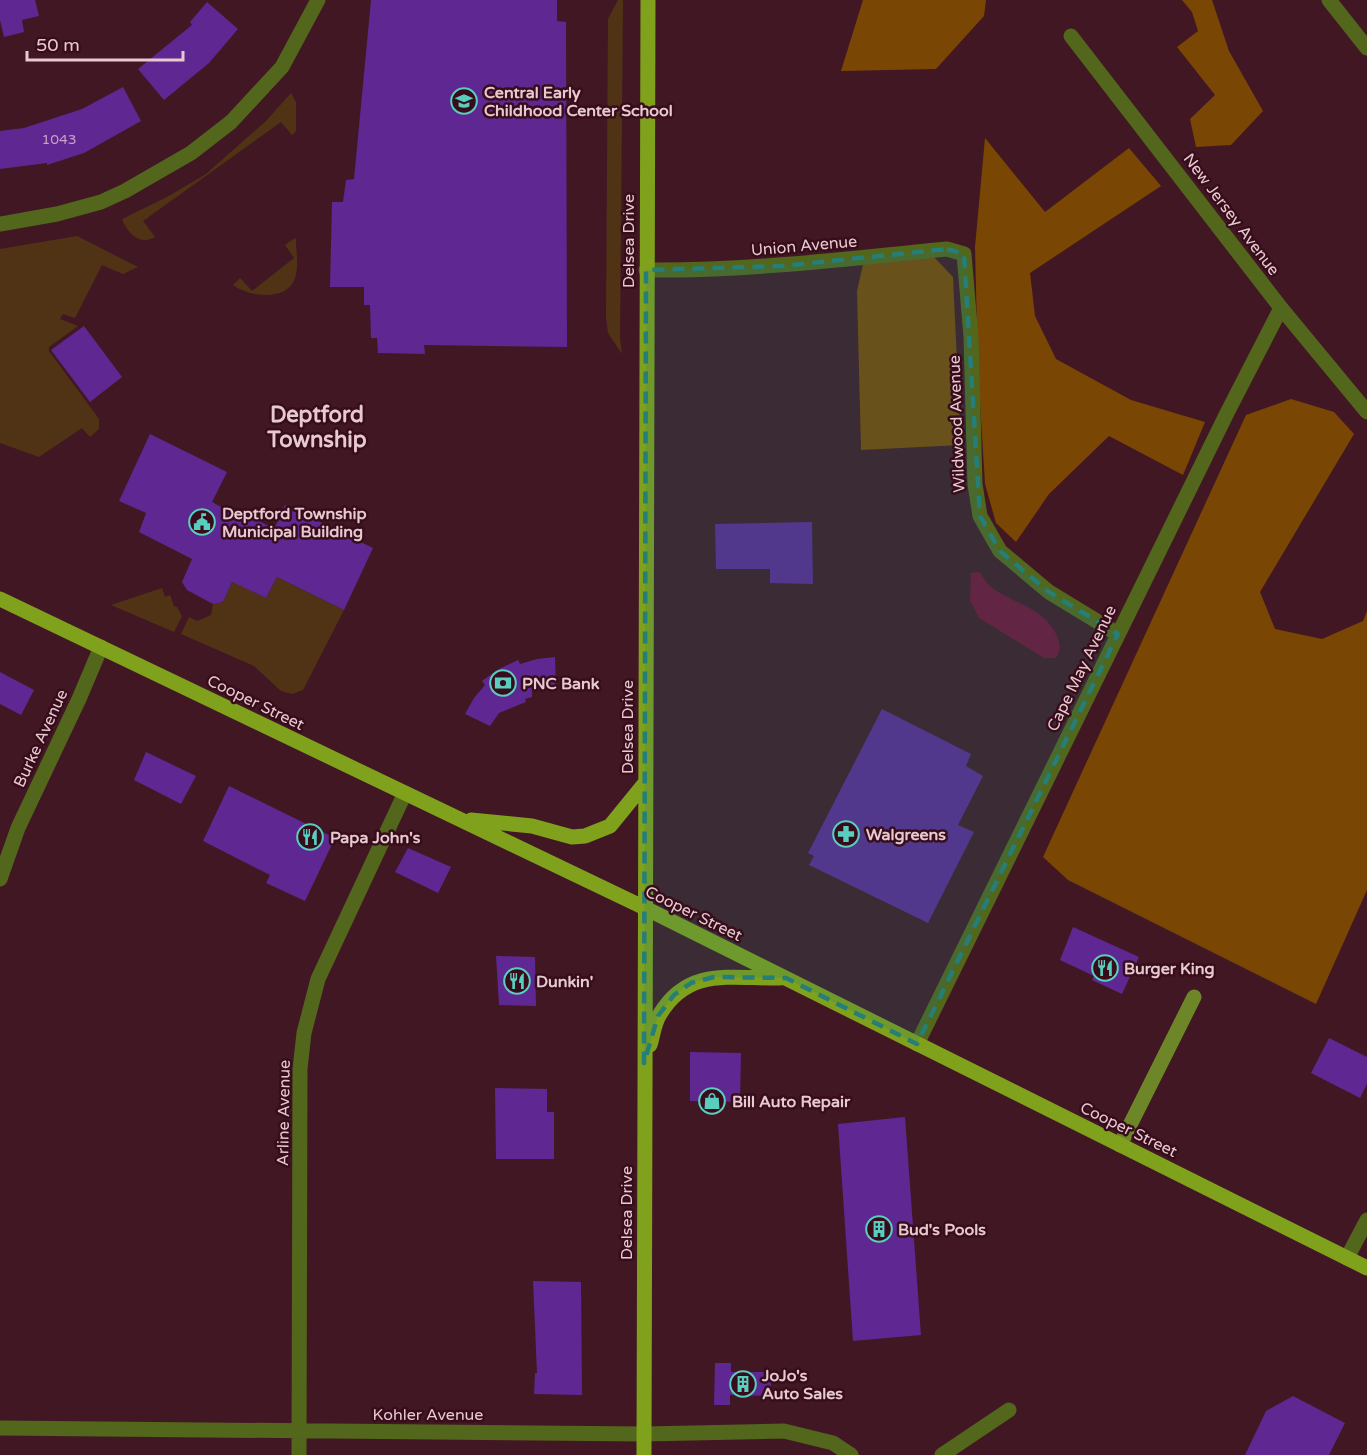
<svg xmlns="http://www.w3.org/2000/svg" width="1367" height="1455" font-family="'Varela Round',sans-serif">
<rect width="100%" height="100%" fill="#421724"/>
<path fill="#503315" d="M 618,0 L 623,0 L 620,338 L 622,354 L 608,333 L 606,318 L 608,19 Z
M 291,93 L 296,102 L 296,131 L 292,135 L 281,122 L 143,221 L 155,237 C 140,246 127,233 122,219 L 167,197 L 206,174 L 266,121 Z
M 77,236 L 138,267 L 123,274 L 102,265 L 75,318 L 63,314 L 60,319 L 78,326 L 49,347 L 49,351 L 99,419 L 99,429 L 90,437 L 82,428 L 39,457 L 0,443 L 0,249 Z
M 295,238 L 296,240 C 296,252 299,267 295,278 C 287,302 249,297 233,285 L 240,278 L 252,291 L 294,258 L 285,245 Z
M 277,577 L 344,610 L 303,690 L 292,694 L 281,691 L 254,666 L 181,634 L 189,617 L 197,621 L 211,615 L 213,604 L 223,602 L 232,582 L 266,598 Z
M 162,588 L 165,597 L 170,595 L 174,606 L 177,607 L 182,616 L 174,632 L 111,605 Z"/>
<path fill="#7a4604" d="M 863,0 L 986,0 L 984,16 L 936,69 L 841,71 Z
M 1182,0 L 1212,0 L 1229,51 L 1263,111 L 1231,145 L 1196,147 L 1190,119 L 1215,95 L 1177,47 L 1198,31 L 1192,12 Z
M 985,138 L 1045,212 L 1129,148 L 1161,186 L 1030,273 L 1035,316 L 1056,359 L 1131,400 L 1205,422 L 1183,475 L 1109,436 L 1049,494 L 1016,542 L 996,523 L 985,484 L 978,370 L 975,247 Z
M 934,257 L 953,277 L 961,445 L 861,450 L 857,291 L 863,264 Z
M 1291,399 L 1334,412 L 1354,434 L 1260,592 L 1275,629 L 1322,639 L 1363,621 L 1367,611 L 1367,890 L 1316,1004 L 1068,880 L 1043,857 L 1246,415 Z"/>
<path fill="#721038" d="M 979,572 C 984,578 988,586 995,590 C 1016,604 1042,608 1055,632 C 1060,643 1062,648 1056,658 L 1044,658 L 979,618 L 970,601 L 971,573 Z"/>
<path fill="#5e2792" d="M 0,0 L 35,0 L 39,16 L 22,20 L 24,32 L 4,37 L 0,20 Z
M 371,0 L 557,0 L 557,21 L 566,22 L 567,347 L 424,345 L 425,354 L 378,353 L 377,338 L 371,338 L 370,305 L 364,305 L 364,287 L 330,287 L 332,202 L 343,202 L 346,180 L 354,179 Z
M 207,2 L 238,29 L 209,63 L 164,100 L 138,69 L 192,25 L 190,22 Z
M 123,87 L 141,121 L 84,153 L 47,165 L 47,163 L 0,169 L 0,131 L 24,128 L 82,109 Z
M 84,326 L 122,377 L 90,402 L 51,350 Z
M 150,434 L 227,472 L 212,502 L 243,519 L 246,514 L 274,529 L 285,505 L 373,548 L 344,610 L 277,577 L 266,598 L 232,582 L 223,602 L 213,604 L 187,590 L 182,582 L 192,559 L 139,532 L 146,513 L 119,501 Z
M 812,522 L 813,584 L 770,583 L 770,569 L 716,569 L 715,524 Z
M 555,657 L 556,687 L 532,690 L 532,697 L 525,699 L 526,702 L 499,713 L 490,726 L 465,714 L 474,698 L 485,685 L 482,681 L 499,669 L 518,660 L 520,664 L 537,659 Z
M 0,672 L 34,690 L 21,715 L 0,704 Z
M 882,709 L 971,754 L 966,766 L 983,776 L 958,825 L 974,832 L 928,923 L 809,865 L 814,856 L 808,853 Z
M 146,752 L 196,776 L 181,804 L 134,780 Z
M 229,786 L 335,838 L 305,901 L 266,883 L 270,875 L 203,841 Z
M 408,848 L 451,867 L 438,893 L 395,872 Z
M 1073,927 L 1139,957 L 1122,994 L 1092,980 L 1094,976 L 1060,960 Z
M 496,956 L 535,957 L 536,1006 L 499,1005 Z
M 1329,1038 L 1367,1057 L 1367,1084 L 1360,1098 L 1311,1073 Z
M 690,1052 L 741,1053 L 740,1102 L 690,1101 Z
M 495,1088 L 547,1089 L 547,1112 L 554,1112 L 554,1159 L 496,1159 Z
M 905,1117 L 921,1335 L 853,1341 L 838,1124 Z
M 533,1281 L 581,1282 L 582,1395 L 534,1394 L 535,1373 L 537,1373 Z
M 715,1363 L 731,1363 L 731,1372 L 771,1372 L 771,1396 L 730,1395 L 730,1405 L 714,1405 Z
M 1293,1396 L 1345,1423 L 1329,1455 L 1245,1455 L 1266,1411 Z"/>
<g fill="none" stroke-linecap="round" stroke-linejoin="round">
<path stroke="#52661c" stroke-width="15" d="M 1329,0 L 1367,48
M 1071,36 L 1281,308 L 1367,412
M 0,224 L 57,214 L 101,202 L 125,191 L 191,153 L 231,122 L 282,67 L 318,0
M 646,270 C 748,271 846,259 947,249 L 964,254 L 971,337 L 975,484 L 980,516 L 1000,551 L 1049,592 L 1118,634
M 0,879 L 18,828 L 79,699 L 101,647
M 917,1044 L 1227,413 L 1281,308
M 1347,1258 L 1367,1220
M 0,1428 L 644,1434 L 784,1431 L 833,1443 L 851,1455
M 299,1455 L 300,1069 L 304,1033 L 318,979 L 405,793
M 942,1455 L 1009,1410"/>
<path stroke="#6d8728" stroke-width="15" d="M 1120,1145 L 1194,997"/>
<path stroke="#80a11b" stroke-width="15" d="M 0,599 L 645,908 L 1367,1268
M 471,820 L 532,826 L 572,837 L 585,836 L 610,826 L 645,783
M 650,1045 C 653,1036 654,1023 660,1014 C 689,966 732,979 780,978
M 644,1455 L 648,0"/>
</g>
<path fill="#257e78" fill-opacity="0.2" stroke="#257e78" stroke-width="4.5" stroke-dasharray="12 8" stroke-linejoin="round" d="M 947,249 L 964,254 L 980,516 L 1000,551 L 1049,592 L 1118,634 L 917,1044 L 786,978 L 714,977 L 691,983 L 674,995 L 658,1016 L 644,1063 L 646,270 L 782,266 Z"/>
<defs>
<g id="school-ring" transform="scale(1.35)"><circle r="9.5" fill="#370d1b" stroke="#59cebe" stroke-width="1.5"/><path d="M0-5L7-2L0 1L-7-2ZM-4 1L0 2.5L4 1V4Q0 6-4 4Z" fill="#59cebe"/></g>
<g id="civic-ring" transform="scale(1.35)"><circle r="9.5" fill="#370d1b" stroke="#59cebe" stroke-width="1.5"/><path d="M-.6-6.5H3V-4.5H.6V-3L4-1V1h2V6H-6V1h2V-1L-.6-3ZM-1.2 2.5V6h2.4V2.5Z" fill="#59cebe"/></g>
<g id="bank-ring" transform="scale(1.35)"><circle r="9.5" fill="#370d1b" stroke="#59cebe" stroke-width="1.5"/><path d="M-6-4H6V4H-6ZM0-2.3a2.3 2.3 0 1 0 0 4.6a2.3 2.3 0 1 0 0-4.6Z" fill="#59cebe"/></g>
<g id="pharmacy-ring" transform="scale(1.35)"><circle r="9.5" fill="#370d1b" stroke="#59cebe" stroke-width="1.5"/><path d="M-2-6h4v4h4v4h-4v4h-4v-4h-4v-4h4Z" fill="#59cebe"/></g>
<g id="restaurant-ring" transform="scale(1.35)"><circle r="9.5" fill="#370d1b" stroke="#59cebe" stroke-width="1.5"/><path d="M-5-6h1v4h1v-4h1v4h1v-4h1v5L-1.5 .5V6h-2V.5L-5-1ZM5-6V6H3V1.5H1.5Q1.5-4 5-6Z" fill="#59cebe"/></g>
<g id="shop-ring" transform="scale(1.35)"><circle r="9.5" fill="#370d1b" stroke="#59cebe" stroke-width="1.5"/><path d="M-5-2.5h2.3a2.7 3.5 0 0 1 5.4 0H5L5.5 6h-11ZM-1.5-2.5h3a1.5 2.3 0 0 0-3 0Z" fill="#59cebe"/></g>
<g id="building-ring" transform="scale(1.35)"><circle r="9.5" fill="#370d1b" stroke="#59cebe" stroke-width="1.5"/><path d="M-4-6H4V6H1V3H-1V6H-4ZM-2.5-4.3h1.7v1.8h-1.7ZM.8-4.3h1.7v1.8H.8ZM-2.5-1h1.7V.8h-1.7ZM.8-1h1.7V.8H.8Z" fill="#59cebe"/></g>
</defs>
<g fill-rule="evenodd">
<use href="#school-ring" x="464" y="101"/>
<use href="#civic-ring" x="202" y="522"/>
<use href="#bank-ring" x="503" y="683"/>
<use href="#pharmacy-ring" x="846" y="834"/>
<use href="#restaurant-ring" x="310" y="837"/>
<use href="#restaurant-ring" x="1105" y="968"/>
<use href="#restaurant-ring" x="517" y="981"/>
<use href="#shop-ring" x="712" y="1101"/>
<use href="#building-ring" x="879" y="1229"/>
<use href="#building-ring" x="743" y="1384"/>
</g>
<g text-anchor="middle" stroke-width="5" stroke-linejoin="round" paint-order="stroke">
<g font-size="14" fill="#c5a0c0">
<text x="59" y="144">1043</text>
</g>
<g font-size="16" font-weight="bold" fill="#e7c9d0" stroke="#370d1b" text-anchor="start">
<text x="484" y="98">Central Early<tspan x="484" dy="18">Childhood Center School</tspan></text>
<text x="222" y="519">Deptford Township<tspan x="222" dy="18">Municipal Building</tspan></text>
<text x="522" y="689">PNC Bank</text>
<text x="866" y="840">Walgreens</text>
<text x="330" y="843">Papa John's</text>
<text x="1124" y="974">Burger King</text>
<text x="536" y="987">Dunkin'</text>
<text x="732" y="1107">Bill Auto Repair</text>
<text x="898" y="1235">Bud's Pools</text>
<text x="762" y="1381">JoJo's<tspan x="762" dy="18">Auto Sales</tspan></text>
</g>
<g font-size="16" fill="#e7c9d0" stroke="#370d1b">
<text transform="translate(1232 214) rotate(53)" y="6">New Jersey Avenue</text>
<text transform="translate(628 241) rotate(-90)" y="6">Delsea Drive</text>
<text transform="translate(804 245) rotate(-5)" y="6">Union Avenue</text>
<text transform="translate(956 424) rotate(-92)" y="6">Wildwood Avenue</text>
<text transform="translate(1081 668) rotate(-64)" y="6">Cape May Avenue</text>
<text transform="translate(256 702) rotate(26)" y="6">Cooper Street</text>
<text transform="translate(627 727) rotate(-90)" y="6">Delsea Drive</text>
<text transform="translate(40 738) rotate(-65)" y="6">Burke Avenue</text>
<text transform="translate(694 913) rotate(26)" y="6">Cooper Street</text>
<text transform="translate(283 1113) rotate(-89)" y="6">Arline Avenue</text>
<text transform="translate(1129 1129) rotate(26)" y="6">Cooper Street</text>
<text transform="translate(626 1213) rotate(-90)" y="6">Delsea Drive</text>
<text x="428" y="1420">Kohler Avenue</text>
</g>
<g font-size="22" font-weight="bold" fill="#e7c9d0" stroke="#370d1b">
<text x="317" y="422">Deptford<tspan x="317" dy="25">Township</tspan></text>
</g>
</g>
<path d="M27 51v9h156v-9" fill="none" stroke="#e7c9d0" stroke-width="3"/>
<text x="36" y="51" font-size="18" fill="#e7c9d0" stroke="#370d1b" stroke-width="4.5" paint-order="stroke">50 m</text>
</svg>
